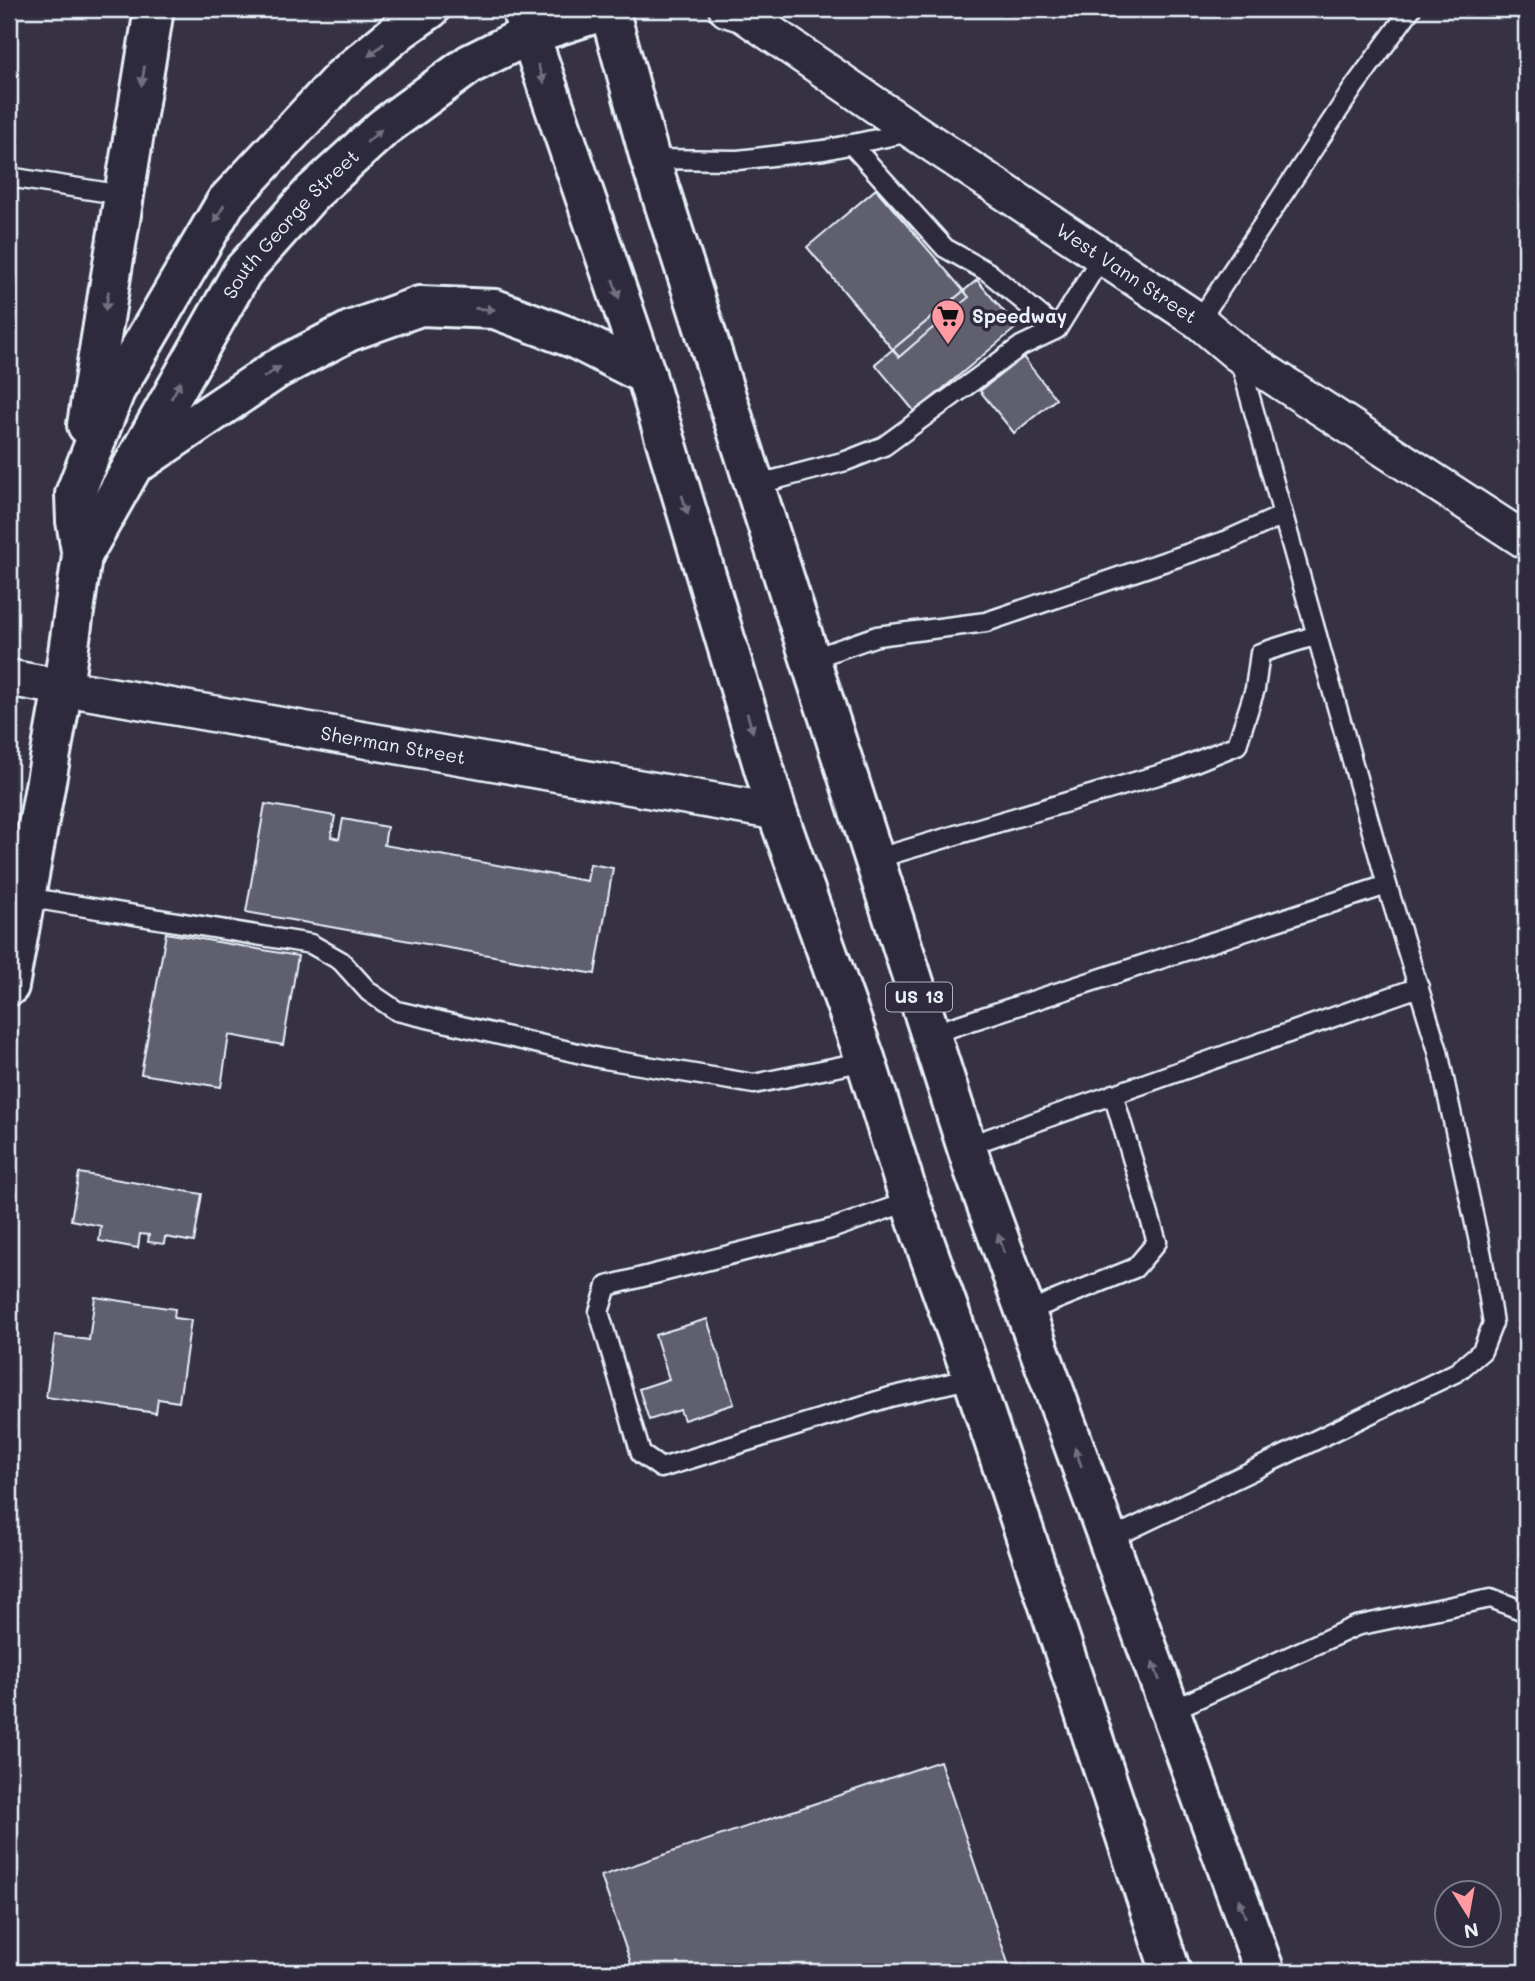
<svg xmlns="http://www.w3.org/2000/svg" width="1535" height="1981" font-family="Mali,sans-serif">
<rect width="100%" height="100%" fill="#363244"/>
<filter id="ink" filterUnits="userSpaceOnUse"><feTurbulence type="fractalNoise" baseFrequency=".0143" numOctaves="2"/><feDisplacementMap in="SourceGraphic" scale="14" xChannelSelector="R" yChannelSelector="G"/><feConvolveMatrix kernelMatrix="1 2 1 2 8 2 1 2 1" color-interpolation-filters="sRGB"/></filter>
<g filter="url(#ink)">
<path fill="#605e6e" stroke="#e8f1f8" stroke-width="2" d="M 876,189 L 969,297 L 899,357 L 807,247 Z
M 977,280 L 1017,327 L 915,412 L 875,364 Z
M 1023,357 L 1056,399 L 1014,433 L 980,391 Z
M 265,804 L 335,816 L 331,837 L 339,839 L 343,819 L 387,827 L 384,845 L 587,881 L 590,864 L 613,868 L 595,974 L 246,912 Z
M 166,933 L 298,956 L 283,1045 L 229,1035 L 221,1087 L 141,1074 Z
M 79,1173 L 202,1194 L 194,1242 L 165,1237 L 164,1244 L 148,1242 L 149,1235 L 140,1234 L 138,1248 L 99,1241 L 101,1226 L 71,1220 Z
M 95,1297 L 175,1309 L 174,1318 L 191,1320 L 179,1402 L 158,1399 L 156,1413 L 46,1397 L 55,1335 L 89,1340 Z
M 707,1319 L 734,1404 L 684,1420 L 680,1410 L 649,1420 L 639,1389 L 669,1379 L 655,1335 Z
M 940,1761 L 1011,1972 L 634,1972 L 601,1876 Z"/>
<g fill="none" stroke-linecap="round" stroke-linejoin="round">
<g stroke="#e8f1f8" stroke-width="23">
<path id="lane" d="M 851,144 L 945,248 L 988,272 L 1057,329 L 1102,256
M 650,159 L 738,160 L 824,150 L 910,132
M 9,177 L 123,195
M 1199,321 L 1354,87 L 1411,9
M 755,485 L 846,461 L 884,446 L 1021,346 L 1057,329
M 811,659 L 877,636 L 986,622 L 1228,540 L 1283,515
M 875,859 L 1175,770 L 1237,745 L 1255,689 L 1260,653 L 1317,635
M 25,897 L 311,944 L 341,961 L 369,992 L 397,1011 L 599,1058 L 754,1084 L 866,1061
M 931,1034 L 1387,885
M 967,1146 L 1419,987
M 910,1201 L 831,1229 L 607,1286 L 599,1312 L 641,1454 L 661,1468 L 890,1397 L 973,1378
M 1026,1312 L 1135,1268 L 1157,1242 L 1113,1094
M 1108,1540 L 1457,1372 L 1482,1351 L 1493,1323 L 1482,1256 L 1438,1051 L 1387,885 L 1239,358
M 1170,1711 L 1356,1626 L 1491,1598 L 1526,1612"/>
</g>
<g stroke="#e8f1f8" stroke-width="40">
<g id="street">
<path id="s1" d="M 727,9 L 743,14 L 913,131 L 1199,321 L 1237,353 L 1526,541"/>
<path id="s2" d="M 9,678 L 777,812"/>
</g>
</g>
<g stroke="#e8f1f8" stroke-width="44">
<g id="primary">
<path d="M 87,425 L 154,9"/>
<path d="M 142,460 L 277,369 L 350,331 L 420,306 L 495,309 L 575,339 L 646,375"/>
<path id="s3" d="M 82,556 L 242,272 L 312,193 L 384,127 L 470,64 L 528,35 L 609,9"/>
<path d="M 9,986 L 63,687 L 82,556 L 76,521 L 75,494 L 115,391 L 226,202 L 342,78 L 400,30 L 430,9"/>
</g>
</g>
<g stroke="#e8f1f8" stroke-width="44">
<path id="highway" d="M 521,9 L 646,375 L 777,812 L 866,1061 L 910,1201 L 973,1378 L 1171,1972
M 609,9 L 650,159 L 974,1170 L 1265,1972"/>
</g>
<use href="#lane" stroke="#2f2a3d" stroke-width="18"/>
<use href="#street" stroke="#2f2a3d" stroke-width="35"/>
<use href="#primary" stroke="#2f2a3d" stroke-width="38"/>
<use href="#highway" stroke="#2f2a3d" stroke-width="38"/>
</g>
<defs><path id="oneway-solid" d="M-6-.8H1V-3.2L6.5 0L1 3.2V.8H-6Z" transform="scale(1.75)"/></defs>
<g fill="#70707e">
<use href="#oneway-solid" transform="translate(376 50) rotate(141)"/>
<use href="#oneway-solid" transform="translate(541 74) rotate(71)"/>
<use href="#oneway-solid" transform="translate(143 76) rotate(99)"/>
<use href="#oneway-solid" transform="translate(374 136) rotate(-42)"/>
<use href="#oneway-solid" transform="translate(219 214) rotate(120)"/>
<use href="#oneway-solid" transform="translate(616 289) rotate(71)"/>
<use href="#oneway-solid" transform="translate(107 301) rotate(99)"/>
<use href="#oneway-solid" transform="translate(485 309) rotate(4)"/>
<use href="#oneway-solid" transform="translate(272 372) rotate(-32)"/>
<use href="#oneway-solid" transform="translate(176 390) rotate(-61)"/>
<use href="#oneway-solid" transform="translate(685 505) rotate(73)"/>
<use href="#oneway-solid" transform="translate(750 723) rotate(73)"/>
<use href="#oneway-solid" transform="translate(1001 1243) rotate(-110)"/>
<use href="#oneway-solid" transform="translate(1078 1457) rotate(-110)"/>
<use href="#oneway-solid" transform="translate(1156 1671) rotate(-110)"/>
<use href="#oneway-solid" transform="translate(1242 1908) rotate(-110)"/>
</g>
</g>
<defs>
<g id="supermarket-pin" transform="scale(1.75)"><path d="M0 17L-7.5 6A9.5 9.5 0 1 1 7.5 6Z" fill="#ff9aa2" stroke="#2f2a3d"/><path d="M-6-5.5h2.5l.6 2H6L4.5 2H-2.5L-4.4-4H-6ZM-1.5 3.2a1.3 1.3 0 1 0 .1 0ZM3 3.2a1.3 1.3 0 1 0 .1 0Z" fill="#111"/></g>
</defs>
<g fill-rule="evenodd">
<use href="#supermarket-pin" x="948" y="316"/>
</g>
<g text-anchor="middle" stroke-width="7" stroke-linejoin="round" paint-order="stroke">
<rect fill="#2f2a3d" stroke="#b0b5c0" stroke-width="2" x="886" y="982.5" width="66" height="29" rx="5"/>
<g font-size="18" font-weight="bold" fill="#e8f1f8">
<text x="919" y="1003">US 13</text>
</g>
<g font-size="19" fill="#e8f1f8" stroke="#2f2a3d">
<text dy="7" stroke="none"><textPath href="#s3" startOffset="394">South George Street</textPath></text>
<text dy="7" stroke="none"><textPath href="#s1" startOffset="480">West Vann Street</textPath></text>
<text dy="7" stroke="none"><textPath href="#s2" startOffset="390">Sherman Street</textPath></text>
</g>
<g font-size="19" font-weight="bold" fill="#e8f1f8" stroke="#2f2a3d" text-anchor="start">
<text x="972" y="323">Speedway</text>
</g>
</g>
<rect width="1535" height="1981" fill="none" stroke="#2f2a3d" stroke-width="35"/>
<rect x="18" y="18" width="1500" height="1946" fill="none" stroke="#e8f1f8" stroke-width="2.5" filter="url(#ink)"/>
<g transform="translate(1468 1914) rotate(169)"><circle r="33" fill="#2f2a3d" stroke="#797a88" stroke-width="2"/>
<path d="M0-5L12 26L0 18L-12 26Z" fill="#ff9aa2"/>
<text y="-10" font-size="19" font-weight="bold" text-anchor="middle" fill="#e8f1f8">N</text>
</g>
</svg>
